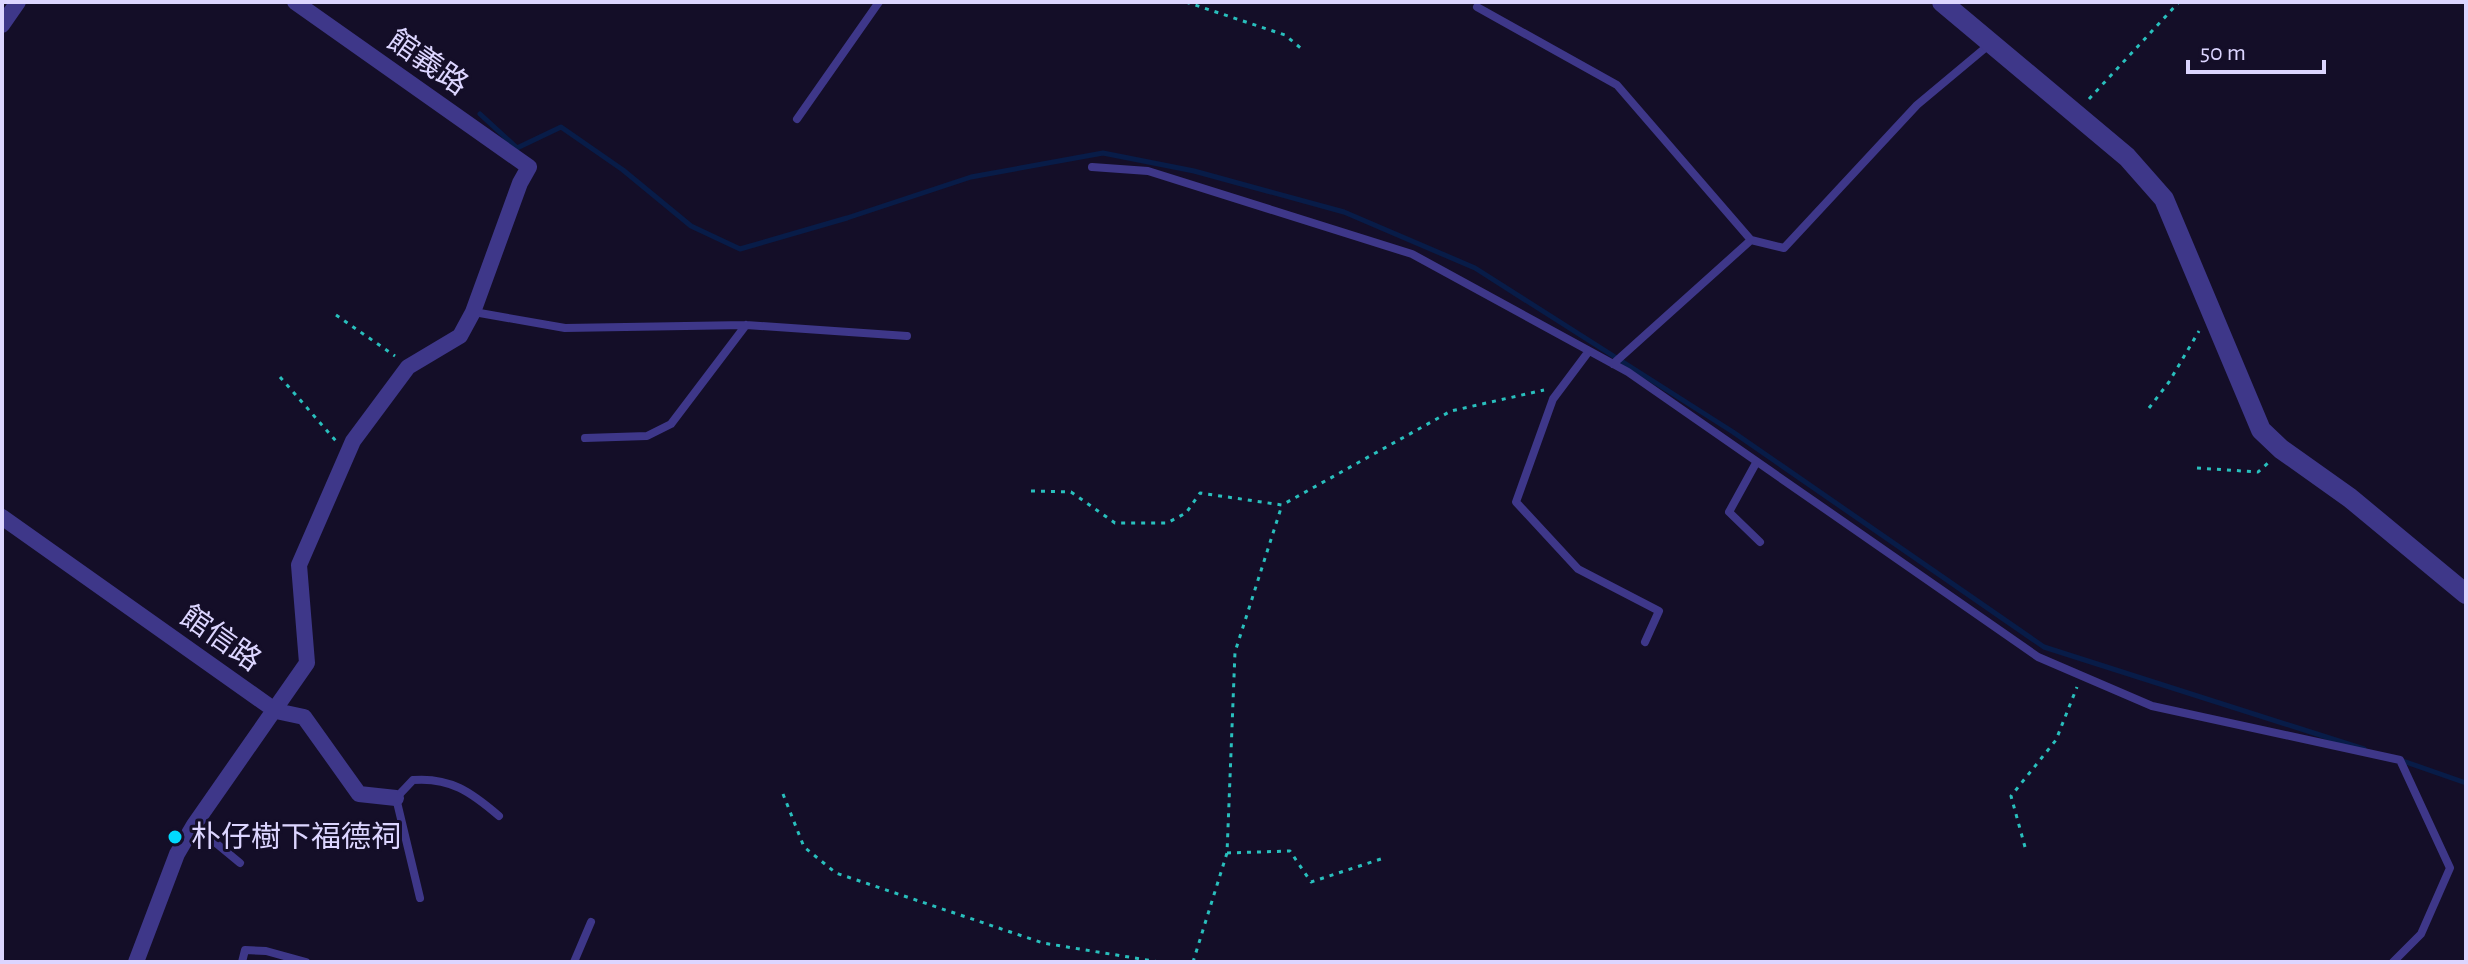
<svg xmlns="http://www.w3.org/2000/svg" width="2468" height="964" font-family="'Alegreya Sans','Noto Sans TC',sans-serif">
<rect width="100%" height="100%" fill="#140e28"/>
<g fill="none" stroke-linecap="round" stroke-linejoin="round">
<path stroke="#081c48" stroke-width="5" d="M 480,114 L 517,148 L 561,127 L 623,170 L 691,226 L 740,249 L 847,218 L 971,177 L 1103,153 L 1194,171 L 1344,212 L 1475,268 L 1733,432 L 2044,647 L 2364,749
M 2400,760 L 2466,783"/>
<path stroke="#29bfbd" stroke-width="3" stroke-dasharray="4 6" stroke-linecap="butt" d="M 1186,2 L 1285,35 L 1303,50
M 2089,99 L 2179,2
M 336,315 L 395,356
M 280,377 L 336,441
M 2149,408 L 2169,382 L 2199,331
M 2197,468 L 2258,472 L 2269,462
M 1031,491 L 1071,492 L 1115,523 L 1167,523 L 1186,513 L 1200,493 L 1282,505 L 1451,411 L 1544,390
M 783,794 L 804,847 L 836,873 L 1043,943 L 1159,962
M 2025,847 L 2011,796 L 2056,740 L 2077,687
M 1227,853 L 1290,851 L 1311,882 L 1381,859
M 1193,962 L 1227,853 L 1235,652 L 1282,505"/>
<path stroke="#3e3789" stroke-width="8" d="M 1477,7 L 1617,85 L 1751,240
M 797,119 L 879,2
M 1092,167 L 1148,171 L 1412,254 L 1628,372 L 2038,657 L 2152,706 L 2400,760 L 2450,868 L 2421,934 L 2393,962
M 474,312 L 565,328 L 746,325 L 907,336
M 1589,351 L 1553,399 L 1516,502 L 1578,569 L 1659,611 L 1645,642
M 1613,364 L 1751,240 L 1784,248 L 1917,105 L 1990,44
M 585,438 L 647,436 L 671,424 L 746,325
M 1756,463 L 1729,512 L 1760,542
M 194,825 L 240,863
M 420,898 L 396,798 L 413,780 C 450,777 471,792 499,816
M 242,962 L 245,950 L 266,951 L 306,962
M 574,962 L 591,922"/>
<path stroke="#3e3789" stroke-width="16" d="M 2,25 L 18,2
M 2,517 L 276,711 L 304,717 L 359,794 L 396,798
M 136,962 L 177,854 L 194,825 L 307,663 L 299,565 L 353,441 L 408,367 L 460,336 L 473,312 L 520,183 L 529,167 L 295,2"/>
<path stroke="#3e3789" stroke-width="20" d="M 1942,2 L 2127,157 L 2164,199 L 2261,430 L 2281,449 L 2350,498 L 2466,594"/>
</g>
<circle fill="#01daff" stroke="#140e28" stroke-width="3" cx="175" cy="837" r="8"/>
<g text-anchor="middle" stroke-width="6" stroke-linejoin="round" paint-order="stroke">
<g font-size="30" fill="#dcd5ff" stroke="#140e28">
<text transform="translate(428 62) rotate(35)" y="10">館義路</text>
<text transform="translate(221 638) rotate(35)" y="10">館信路</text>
</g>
<g font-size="30" fill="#dcd5ff" stroke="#140e28" text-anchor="start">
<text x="191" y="847">朴仔樹下福德祠</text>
</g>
</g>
<rect width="2468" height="964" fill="none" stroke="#dcd5ff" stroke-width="8"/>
<path d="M2188 60v12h136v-12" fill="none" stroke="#dcd5ff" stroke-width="4"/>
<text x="2200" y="60" font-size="24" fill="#dcd5ff" stroke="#140e28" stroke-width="6" paint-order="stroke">50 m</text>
</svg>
